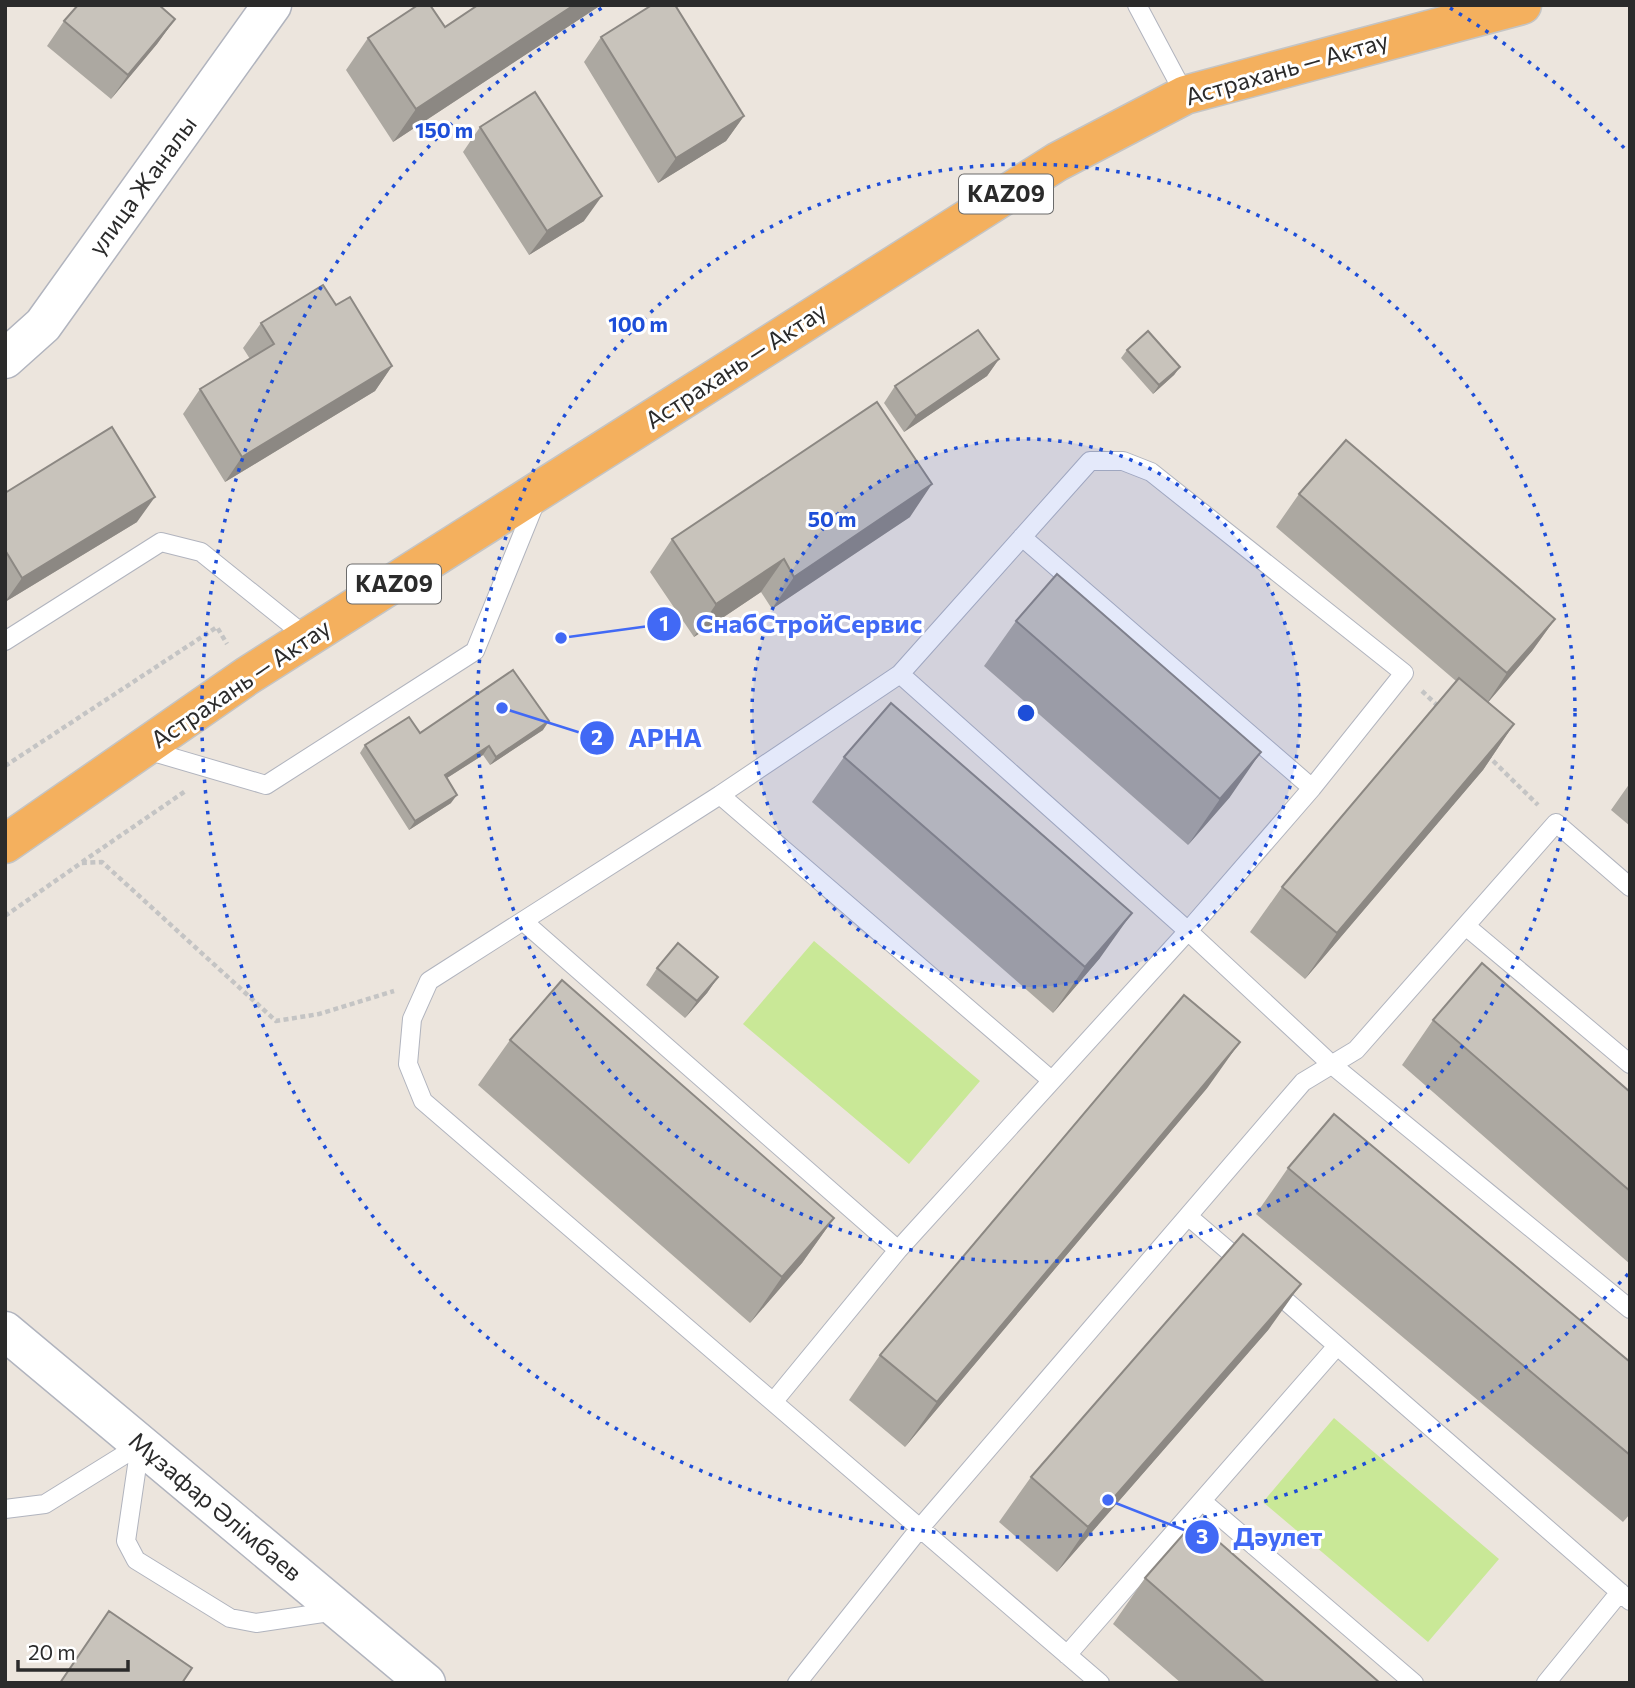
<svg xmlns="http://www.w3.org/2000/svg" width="1635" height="1688" font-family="Commissioner,sans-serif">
<rect width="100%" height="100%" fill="#ece5dd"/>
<path fill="#c9e897" d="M 814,941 L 980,1081 L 909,1164 L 743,1024 Z
M 1334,1418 L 1499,1559 L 1428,1642 L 1263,1502 Z"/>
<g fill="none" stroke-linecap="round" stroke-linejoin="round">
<g stroke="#b1b4be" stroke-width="20">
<path id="service" d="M 1137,5 L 1185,95
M 1022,537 L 1312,788
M 5,641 L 161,542 L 201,552 L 308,638
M 143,749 L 266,785 L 475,651 L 536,501
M 720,795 L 1050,1079
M 524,922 L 898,1250
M 1467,927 L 1630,1064
M 1189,1217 L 1245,1265
M 1271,1288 L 1630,1601
M 774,1401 L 898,1250 L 1188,931 L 1312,788 L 1404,673 L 1151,472 L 1123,461 L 1090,461 L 900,674
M 140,1445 L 126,1541 L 136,1560 L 230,1618 L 256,1623 L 336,1611
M 1202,1501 L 1414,1683
M 5,1509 L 45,1504 L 140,1445
M 1067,1655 L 1337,1346
M 797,1683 L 920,1528 L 1303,1082 L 1356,1050 L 1556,823 L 1630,887
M 1100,1683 L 423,1101 L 408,1064 L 412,1019 L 429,981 L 720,795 L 900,674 L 1188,931 L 1331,1064 L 1630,1309
M 1546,1683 L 1620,1592"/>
</g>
<g stroke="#b1b4be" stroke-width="41">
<path id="tertiary" d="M 5,359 L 43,325 L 272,5
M 5,1331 L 426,1683"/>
</g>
<g stroke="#c4c4c4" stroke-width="41">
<path id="trunk" d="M 5,844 L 247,676 L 1057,162 L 1185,95 L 1522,5"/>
</g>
<path stroke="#c4c4c4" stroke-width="4.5" stroke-dasharray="5 3.5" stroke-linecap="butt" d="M 1422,691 L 1439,707
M 1487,755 L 1538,805
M 5,766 L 217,627 L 227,644
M 82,862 L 187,790
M 5,916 L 81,863 L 102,862 L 276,1021 L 319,1014 L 394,991"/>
<use href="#service" stroke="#fff" stroke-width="18"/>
<use href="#tertiary" stroke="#fff" stroke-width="38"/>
<use href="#trunk" stroke="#f4b05e" stroke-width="38"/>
</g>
<path fill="#aca8a1" d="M 478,5 L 601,5 L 393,142 L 346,70 L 368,38 L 445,27 Z
M 175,19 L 157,44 L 111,99 L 47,46 L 64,21 Z
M 601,37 L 744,116 L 726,141 L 658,183 L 584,62 Z
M 480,127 L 584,221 L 529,255 L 463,152 Z
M 336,305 L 392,366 L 375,391 L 225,482 L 183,414 L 200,389 L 250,359 L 243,348 L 261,323 Z
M 1127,350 L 1180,367 L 1174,375 L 1153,394 L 1121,358 Z
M 999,359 L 987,376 L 904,432 L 884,403 L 895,386 Z
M 5,493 L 137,522 L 5,602 Z
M 1299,494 L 1555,619 L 1532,651 L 1488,702 L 1514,724 L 1483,770 L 1305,979 L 1250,932 L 1282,887 L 1456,681 L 1276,527 Z
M 910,517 L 772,609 L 761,592 L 694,637 L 650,572 L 672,539 Z
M 1016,621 L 1230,797 L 1188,845 L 984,666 Z
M 543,730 L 490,765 L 483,755 L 447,778 L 451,803 L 409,830 L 360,753 L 365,745 L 420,733 Z
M 844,757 L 1100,958 L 1053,1013 L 812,802 Z
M 1630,783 L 1630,826 L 1611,810 Z
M 657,968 L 718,977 L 707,993 L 685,1018 L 646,985 Z
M 1433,1020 L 1630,1092 L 1630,1264 L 1402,1065 Z
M 510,1040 L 834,1218 L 802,1263 L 750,1323 L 478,1085 Z
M 1208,1087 L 905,1447 L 849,1400 L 880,1355 Z
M 1288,1168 L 1630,1362 L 1630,1514 L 1623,1522 L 1256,1214 Z
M 1269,1329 L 1057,1572 L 999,1522 L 1031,1477 Z
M 1145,1578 L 1380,1683 L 1181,1683 L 1113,1624 Z"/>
<path fill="#8c8883" d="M 574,5 L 601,5 L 393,142 L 416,109 Z
M 175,19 L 157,44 L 111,99 L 128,75 Z
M 744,116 L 726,141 L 658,183 L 676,158 Z
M 602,196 L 584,221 L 529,255 L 547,231 Z
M 999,359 L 987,376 L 904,432 L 916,416 Z
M 392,366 L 375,391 L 225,482 L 242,457 Z
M 1180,367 L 1174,375 L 1153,394 L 1159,385 Z
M 932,484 L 910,517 L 772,609 L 794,577 Z
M 155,497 L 137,522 L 5,602 L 22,578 Z
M 784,559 L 761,592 L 694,637 L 716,604 Z
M 1555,619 L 1532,651 L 1485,706 L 1507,673 Z
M 549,721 L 543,730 L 490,765 L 496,757 Z
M 1514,724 L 1483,770 L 1305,979 L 1337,933 Z
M 489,746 L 483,755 L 439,783 L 445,775 Z
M 1261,752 L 1230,797 L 1188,845 L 1220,799 Z
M 457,795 L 451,803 L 409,830 L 415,821 Z
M 1132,913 L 1100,958 L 1053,1013 L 1085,967 Z
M 718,977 L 707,993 L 685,1018 L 697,1001 Z
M 1240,1042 L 1208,1087 L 905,1447 L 937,1402 Z
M 834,1218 L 802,1263 L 750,1323 L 782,1277 Z
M 1301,1284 L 1269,1329 L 1057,1572 L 1088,1527 Z"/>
<path fill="#c8c3bb" stroke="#8c8883" stroke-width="2" d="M 78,5 L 159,5 L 175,19 L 128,75 L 64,21 Z
M 418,5 L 430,5 L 445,27 L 478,5 L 574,5 L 416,109 L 368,38 Z
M 652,5 L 675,5 L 744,116 L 676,158 L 601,37 Z
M 535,92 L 602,196 L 547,231 L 480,127 Z
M 323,285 L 336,305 L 350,297 L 392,366 L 242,457 L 200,389 L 274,344 L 261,323 Z
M 978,330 L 999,359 L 916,416 L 895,386 Z
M 1148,331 L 1180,367 L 1159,385 L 1127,350 Z
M 877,402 L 932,484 L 794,577 L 784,559 L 716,604 L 672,539 Z
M 112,427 L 155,497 L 22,578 L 5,550 L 5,493 Z
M 1346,440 L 1555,619 L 1507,673 L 1299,494 Z
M 1057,574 L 1261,752 L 1220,799 L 1016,621 Z
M 513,670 L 549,721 L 496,757 L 489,746 L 445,775 L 457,795 L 415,821 L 365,745 L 409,717 L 420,733 Z
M 1459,678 L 1514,724 L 1337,933 L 1282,887 Z
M 891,703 L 1132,913 L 1085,967 L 844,757 Z
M 678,943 L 718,977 L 697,1001 L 657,968 Z
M 1482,963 L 1630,1092 L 1630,1191 L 1433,1020 Z
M 562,980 L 834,1218 L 782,1277 L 510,1040 Z
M 1184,995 L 1240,1042 L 937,1402 L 880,1355 Z
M 1334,1114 L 1630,1362 L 1630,1455 L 1288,1168 Z
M 1243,1234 L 1301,1284 L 1088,1527 L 1031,1477 Z
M 1195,1521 L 1380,1683 L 1265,1683 L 1145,1578 Z
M 109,1611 L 192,1668 L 182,1683 L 60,1683 Z"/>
<circle cx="1026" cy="713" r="274" fill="#1d4ed8" fill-opacity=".12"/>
<g fill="none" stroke="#1d4ed8" stroke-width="3.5" stroke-dasharray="3.5 7">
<circle cx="1026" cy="713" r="274"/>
<circle cx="1026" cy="713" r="549"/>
<path d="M1628 1274A823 823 0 1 1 602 8M1450 8A823 823 0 0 1 1628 152"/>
</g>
<g text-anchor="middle" stroke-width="6" stroke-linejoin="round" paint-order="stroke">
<g fill="#fff" stroke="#6b6b6b" stroke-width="2">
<rect x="959" y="174.5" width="94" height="39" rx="5"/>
<rect x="347" y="564.5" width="94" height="39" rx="5"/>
</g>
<g font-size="23" font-weight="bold" fill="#2b2b2b">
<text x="1006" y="202">KAZ09</text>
<text x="394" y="592">KAZ09</text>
</g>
<g font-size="24" fill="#2b2b2b" stroke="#fff">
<text transform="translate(1287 69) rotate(-16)" y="8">Астрахань — Актау</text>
<text transform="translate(143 186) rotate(-54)" y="8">улица Жаналы</text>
<text transform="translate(736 366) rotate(-33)" y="8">Астрахань — Актау</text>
<text transform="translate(241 684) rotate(-34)" y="8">Астрахань — Актау</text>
<text transform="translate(215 1507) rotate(40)" y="8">Мұзафар Әлімбаев</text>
</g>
</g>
<circle cx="1026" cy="713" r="10" fill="#1d4ed8" stroke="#fff" stroke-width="3.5"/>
<g font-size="21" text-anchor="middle" font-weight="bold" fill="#1d4ed8" stroke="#fff" stroke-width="6" stroke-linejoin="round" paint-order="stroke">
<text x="444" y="138">150 m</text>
<text x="638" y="332">100 m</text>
<text x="832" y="527">50 m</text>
</g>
<path fill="none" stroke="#4169f5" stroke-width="2.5" d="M561 638L664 624M502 708L597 738M1108 1500L1202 1537"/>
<g fill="#4169f5" stroke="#fff" stroke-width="2.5">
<circle cx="561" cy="638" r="7"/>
<circle cx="502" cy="708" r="7"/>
<circle cx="1108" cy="1500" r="7"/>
<circle cx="664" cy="624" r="18"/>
<circle cx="597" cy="738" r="18"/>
<circle cx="1202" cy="1537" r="18"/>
</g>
<g font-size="21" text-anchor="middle" font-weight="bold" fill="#fff">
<text x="664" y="631">1</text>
<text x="597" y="745">2</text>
<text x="1202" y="1544">3</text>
</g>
<g font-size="26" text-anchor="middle" font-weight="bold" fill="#4169f5" stroke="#fff" stroke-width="6" stroke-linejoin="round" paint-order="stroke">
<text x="809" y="633">СнабСтройСервис</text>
<text x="665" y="747">АРНА</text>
<text x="1278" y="1546">Дәулет</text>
</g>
<rect width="1635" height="1688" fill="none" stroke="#2b2b2b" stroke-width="14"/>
<path d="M18 1660v10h110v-10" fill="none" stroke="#2b2b2b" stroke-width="3.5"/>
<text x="28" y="1660" font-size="21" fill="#2b2b2b" stroke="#ffffff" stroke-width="5" paint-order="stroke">20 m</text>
</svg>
